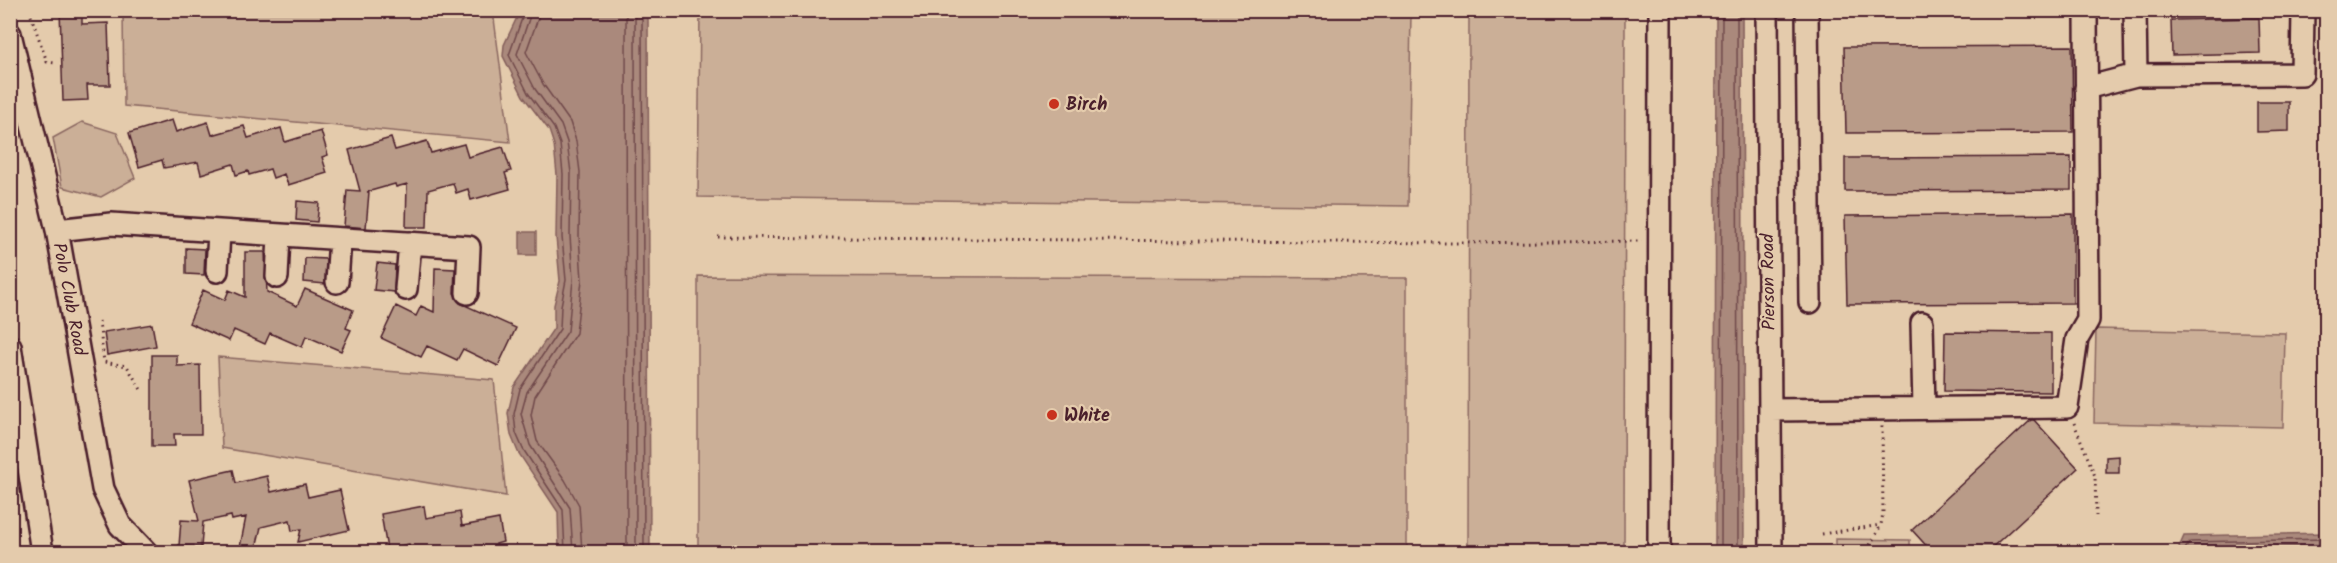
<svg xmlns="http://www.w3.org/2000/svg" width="2337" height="563" font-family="Kalam,sans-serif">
<rect width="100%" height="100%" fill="#e4cbac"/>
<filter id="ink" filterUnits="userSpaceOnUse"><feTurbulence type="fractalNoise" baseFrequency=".0167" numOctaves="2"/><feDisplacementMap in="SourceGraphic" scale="12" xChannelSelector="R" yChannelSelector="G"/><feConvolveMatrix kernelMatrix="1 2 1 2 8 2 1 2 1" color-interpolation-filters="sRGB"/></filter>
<g filter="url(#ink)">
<path fill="#cbaf97" stroke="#8a6761" stroke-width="1.5" d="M 123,11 L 493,11 L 510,142 L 124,106 Z
M 700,11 L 1411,11 L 1408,206 L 698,197 Z
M 1469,11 L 1625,11 L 1624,552 L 1468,552 Z
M 82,122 L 117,133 L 135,178 L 101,197 L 62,187 L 53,138 Z
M 698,276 L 1407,278 L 1407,552 L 698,552 Z
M 2096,329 L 2285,333 L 2283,427 L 2094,423 Z
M 218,357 L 494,380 L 506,496 L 222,448 Z
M 1836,539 L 1910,540 L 1910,552 L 1836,552 Z"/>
<path fill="#aa897b" stroke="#845f5b" stroke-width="1.5" d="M 520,11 L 648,11 L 650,552 L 559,552 L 558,512 L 518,452 L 511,435 L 508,413 L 514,387 L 554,328 L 554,305 L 560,281 L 556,237 L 557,175 L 554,145 L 549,130 L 523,96 L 503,56 L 504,45 Z
M 1716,11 L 1742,11 L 1744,552 L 1715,552 Z
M 520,232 L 536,232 L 536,255 L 520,255 Z
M 2326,533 L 2326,552 L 2177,552 L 2184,536 Z"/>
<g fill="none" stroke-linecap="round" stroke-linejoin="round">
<path stroke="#70494b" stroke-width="1.5" d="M 525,10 L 509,55 L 528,93 L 554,128 L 560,144 L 563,174 L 562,237 L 566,280 L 561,306 L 560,329 L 520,389 L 514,414 L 516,433 L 523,449 L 563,510 L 565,552
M 532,10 L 517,54 L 535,89 L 561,125 L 567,142 L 571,173 L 570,236 L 573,280 L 568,331 L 527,392 L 521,414 L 530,445 L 570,508 L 573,552
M 541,10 L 526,52 L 543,84 L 570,122 L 576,141 L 580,172 L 579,236 L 582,280 L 576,333 L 535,396 L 531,415 L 537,441 L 565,480 L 579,505 L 582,552
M 626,10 L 627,552
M 635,10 L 636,552
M 642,10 L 644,552
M 1737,10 L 1738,552
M 1721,552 L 1722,10
M 2183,552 L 2190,542 L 2326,539
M 2192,552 L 2195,550 L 2326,547"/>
</g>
<path fill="#b99b88" stroke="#4a1f2b" stroke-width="1.5" d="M 60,10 L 82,10 L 82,24 L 108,23 L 110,85 L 87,85 L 88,100 L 63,101 Z
M 2259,18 L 2260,53 L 2172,55 L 2171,20 Z
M 2072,46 L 2073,132 L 1846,133 L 1844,47 Z
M 2257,102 L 2289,102 L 2289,131 L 2257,132 Z
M 172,120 L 176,132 L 208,122 L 212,135 L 244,126 L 248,138 L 281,128 L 285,142 L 321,131 L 328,155 L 322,157 L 327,173 L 288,185 L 284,174 L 273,178 L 270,169 L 249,175 L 248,171 L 236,175 L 233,164 L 201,174 L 198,162 L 164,168 L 162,160 L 139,167 L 129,133 Z
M 391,138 L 395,150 L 427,141 L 431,153 L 464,144 L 468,157 L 503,147 L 511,171 L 505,173 L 510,189 L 471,200 L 468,189 L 456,193 L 453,183 L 428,190 L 427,227 L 406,227 L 407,184 L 396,187 L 395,184 L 367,192 L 369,192 L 366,228 L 344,226 L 347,190 L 360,191 L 349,150 Z
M 2071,157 L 2071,190 L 1845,191 L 1845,158 Z
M 297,201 L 319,203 L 317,222 L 296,220 Z
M 2073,214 L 2073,303 L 1847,304 L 1845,216 Z
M 186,248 L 205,249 L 204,275 L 186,274 Z
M 245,252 L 265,252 L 267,292 L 297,306 L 305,289 L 353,310 L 346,328 L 351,330 L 341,351 L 306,336 L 302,347 L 270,333 L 265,344 L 234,330 L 229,341 L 189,323 L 203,290 L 225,300 L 229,290 L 245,297 Z
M 305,258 L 326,259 L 325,284 L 304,282 Z
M 377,263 L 395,265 L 394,292 L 374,290 Z
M 435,268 L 455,269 L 454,293 L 460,303 L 516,328 L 498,366 L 463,349 L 457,360 L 427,346 L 421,357 L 381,338 L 396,306 L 416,316 L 421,306 L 434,312 Z
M 152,324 L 156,346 L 107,355 L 104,332 Z
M 1945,332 L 2051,333 L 2051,392 L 1944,391 Z
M 152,355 L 177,355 L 177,366 L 200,365 L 201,434 L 174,434 L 175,446 L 152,446 Z
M 2031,420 L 2034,420 L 2078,468 L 1987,552 L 1932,552 L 1912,530 Z
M 2119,456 L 2119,473 L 2106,473 L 2106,457 Z
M 233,470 L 236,483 L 267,476 L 271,492 L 305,484 L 308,497 L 340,490 L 349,530 L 298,542 L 301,529 L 292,531 L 290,520 L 261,527 L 255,552 L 239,552 L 246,517 L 232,520 L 231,516 L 203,522 L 201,547 L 179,546 L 181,520 L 199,521 L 189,480 Z
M 424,506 L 426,518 L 460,512 L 462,526 L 499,519 L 503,542 L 496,544 L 498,552 L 410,552 L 409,544 L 387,549 L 381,514 Z"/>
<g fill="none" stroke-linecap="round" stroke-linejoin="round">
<g stroke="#4a1f2b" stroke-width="26">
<path id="minor" d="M 1767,10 L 1771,552
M 1807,10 L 1810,302
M 2135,10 L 2136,75 L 2302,74 L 2303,10
M 10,34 L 57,230 L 103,489 L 120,525 L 146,552
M 2086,88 L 2136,75
M 57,230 L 111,224 L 469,247 L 467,293
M 217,271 L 219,231
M 277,277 L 279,235
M 337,282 L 340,239
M 406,289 L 410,243
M 1922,323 L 1924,408
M 10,346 L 42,552
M 1771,410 L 2067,407 L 2077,339 L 2088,320 L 2086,10
M 1659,552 L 1660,10"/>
</g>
<path stroke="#4a1f2b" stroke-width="3" stroke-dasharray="1.5 4.5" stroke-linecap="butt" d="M 29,10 L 47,62 L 55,63
M 718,237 L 1452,243 L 1642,241
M 99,321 L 104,362 L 127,366 L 143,393
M 2074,423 L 2095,476 L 2096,516
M 1822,534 L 1881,525
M 1870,545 L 1881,525 L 1883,513 L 1882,426"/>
<use href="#minor" stroke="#e4cbac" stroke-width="21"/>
</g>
</g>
<g fill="#c8321e" stroke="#e4cbac" stroke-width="2">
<circle cx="1054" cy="104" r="6"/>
<circle cx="1052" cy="415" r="6"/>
</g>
<g text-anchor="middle" stroke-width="4.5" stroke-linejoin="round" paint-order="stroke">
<g font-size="18" font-weight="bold" fill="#4a1f2b" stroke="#e4cbac" text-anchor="start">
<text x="1066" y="110">Birch</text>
<text x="1064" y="421">White</text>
</g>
<g font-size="18" fill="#4a1f2b" stroke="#e4cbac">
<text transform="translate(1768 282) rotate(-91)" y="6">Pierson Road</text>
<text transform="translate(70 299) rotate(79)" y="6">Polo Club Road</text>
</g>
</g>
<rect width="2337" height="563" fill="none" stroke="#e4cbac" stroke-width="36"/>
<rect x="18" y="18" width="2301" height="527" fill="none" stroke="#4a1f2b" stroke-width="2" filter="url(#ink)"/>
</svg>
